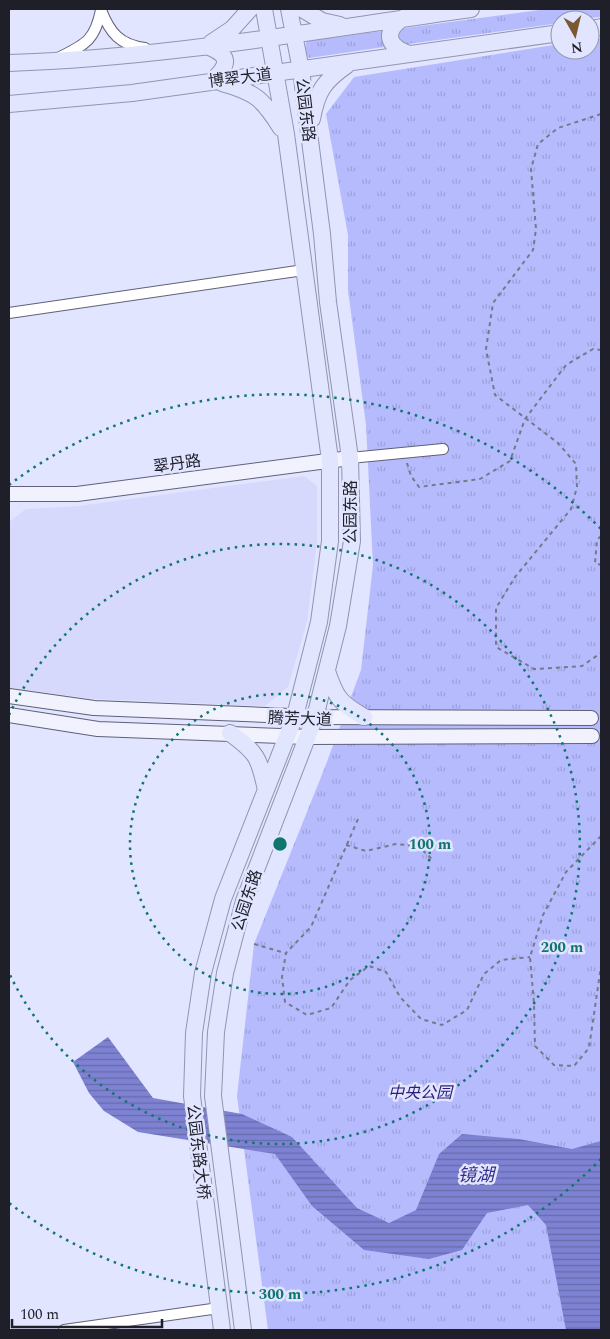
<svg xmlns="http://www.w3.org/2000/svg" width="610" height="1339" font-family="Spectral,'Noto Sans SC',serif">
<defs>
<pattern id="grass-tufts" width="24" height="20" patternUnits="userSpaceOnUse" patternTransform="scale(1.25)"><rect width="24" height="20" fill="#b6bbfe"/><path d="M3 7l-1-3M5 7V3M7 7l1-3M15 17l-1-3M17 17v-4M19 17l1-3" fill="none" stroke="#9ca0da"/></pattern>
<pattern id="water-rules" width="6" height="5" patternUnits="userSpaceOnUse" patternTransform="scale(1.25)"><rect width="6" height="5" fill="#7e82d2"/><path d="M0 2.5h6" fill="none" stroke="#676aaa"/></pattern>
</defs>
<rect width="100%" height="100%" fill="#e2e5ff"/>
<path fill="#d6d9fb" d="M 304,476 L 317,486 L 317,542 L 307,622 L 288,687 L 265,706 L 94,699 L 9,688 L 9,522 L 26,509 L 78,506 Z"/>
<path fill="url(#grass-tufts)" d="M 547,9 L 601,9 L 601,17 L 560,20 L 560,23 L 401,45 L 395,41 L 398,29 Z
M 382,31 L 386,44 L 384,47 L 309,58 C 305,53 304,46 307,41 Z
M 601,38 L 601,1330 L 268,1330 L 237,1096 L 254,944 L 325,767 L 361,670 L 373,565 L 366,425 L 348,290 L 348,235 L 326,114 L 354,77 L 560,44 L 560,50 L 590,50 L 590,39 Z"/>
<path fill="url(#water-rules)" d="M 108,1037 L 153,1098 L 242,1114 L 292,1137 L 357,1208 L 389,1223 L 416,1210 L 439,1154 L 462,1134 L 519,1139 L 572,1149 L 601,1141 L 601,1330 L 566,1330 L 546,1225 L 528,1205 L 487,1213 L 462,1250 L 429,1259 L 364,1250 L 312,1206 L 275,1154 L 138,1132 L 104,1111 L 89,1093 L 73,1062 Z"/>
<g fill="none" stroke-linecap="round" stroke-linejoin="round">
<g stroke="#5f6178" stroke-width="12">
<path id="street" d="M 60,57 C 86,44 95,40 101,10 C 110,33 120,45 145,48
M 9,313 L 304,270
M 350,458 L 443,449
M 64,1330 L 219,1308"/>
</g>
<g stroke="#5f6178" stroke-width="16">
<path id="secondary" d="M 9,494 L 77,494 L 350,458
M 9,696 L 94,708 L 315,717 L 591,718
M 9,715 L 98,729 L 307,737 L 592,736"/>
</g>
<g stroke="#9195b2" stroke-width="18">
<path id="primary" d="M 302,9 L 322,21 L 340,25
M 403,18 C 383,32 387,46 409,54
M 590,29 L 601,27
M 211,43 L 232,29 L 250,9
M 207,46 C 230,55 230,64 213,80
M 9,63 C 164,58 318,30 471,9
M 222,83 C 255,92 263,99 281,128
M 9,104 L 132,93 L 560,33
M 312,119 C 317,91 324,81 347,65
M 327,671 C 336,698 340,703 364,717
M 230,733 C 257,753 259,757 266,790
M 222,1330 L 192,1096 L 194,1033 L 203,973 L 223,899 L 295,716 L 319,622 L 330,541 L 330,460 L 286,134 L 264,9
M 243,1330 L 213,1096 L 216,1032 L 225,973 L 244,901 L 315,717 L 338,626 L 352,541 L 350,458 L 328,302 L 322,234 L 301,70 L 289,9"/>
</g>
<path stroke="#77798a" stroke-width="2" stroke-dasharray="4 4" stroke-linecap="butt" d="M 601,114 L 558,128 L 538,144 L 531,169 L 536,229 L 533,250 L 493,303 L 486,349 L 495,395 L 558,443 L 576,464 L 577,487 L 571,509 L 515,577 L 496,608 L 496,647 L 534,669 L 582,666 L 601,653
M 407,463 L 411,476 L 419,487 L 480,479 L 510,461 L 525,419 L 566,365 L 593,349 L 601,350
M 601,536 L 597,540 L 595,563 L 601,565
M 358,819 L 311,927 L 286,953 L 282,977 L 285,1002 L 307,1015 L 331,1008 L 350,980 L 369,966 L 386,972 L 400,997 L 421,1019 L 442,1025 L 467,1010 L 484,974 L 501,960 L 530,957
M 601,836 L 566,872 L 543,915 L 530,957 L 534,1004 L 535,1046 L 554,1065 L 574,1066 L 589,1048 L 601,966
M 346,845 L 366,851 L 396,844 L 418,846 L 432,859
M 254,944 L 285,953"/>
<use href="#street" stroke="#fff" stroke-width="10"/>
<use href="#secondary" stroke="#f1f2fe" stroke-width="14"/>
<use href="#primary" stroke="#e2e5fe" stroke-width="16"/>
</g>
<g fill="none" stroke="#0f766e" stroke-width="2.5" stroke-dasharray="2.5 5">
<circle cx="280" cy="844" r="150"/>
<path d="M9 715A300 300 0 1 1 9 973"/>
<path d="M601 1159A450 450 0 0 1 9 1203M9 485A450 450 0 0 1 601 529"/>
</g>
<g text-anchor="middle" stroke-width="5" stroke-linejoin="round" paint-order="stroke">
<g font-size="16" fill="#1e1f28" stroke="#e2e5ff">
<text transform="translate(240 77) rotate(-7)" y="6">博翠大道</text>
<text transform="translate(306 110) rotate(83)" y="6">公园东路</text>
<text transform="translate(177 463) rotate(-8)" y="6">翠丹路</text>
<text transform="translate(350 512) rotate(-90)" y="6">公园东路</text>
<text transform="translate(300 718) rotate(2)" y="6">腾芳大道</text>
<text transform="translate(246 900) rotate(-72)" y="6">公园东路</text>
<text transform="translate(199 1152) rotate(83)" y="6">公园东路大桥</text>
</g>
<g font-size="16" font-style="italic" fill="#2b1e7b" stroke="#e2e5ff">
<text x="420" y="1098">中央公园</text>
</g>
<g font-size="18" font-style="italic" fill="#352d8a" stroke="#e2e5ff">
<text x="476" y="1181">镜湖</text>
</g>
</g>
<circle cx="280" cy="844" r="8" fill="#0f766e" stroke="#e2e5ff" stroke-width="2.5"/>
<g font-size="15" text-anchor="middle" font-weight="bold" fill="#0f766e" stroke="#e2e5ff" stroke-width="5" stroke-linejoin="round" paint-order="stroke">
<text x="430" y="849">100 m</text>
<text x="562" y="952">200 m</text>
<text x="280" y="1299">300 m</text>
</g>
<rect width="610" height="1339" fill="none" stroke="#1e1f28" stroke-width="20"/>
<g transform="translate(575 35) rotate(172)"><circle r="24" fill="#e2e5ff" stroke="#9496a9"/>
<path d="M0-4L9 19L0 12L-9 19Z" fill="#7a5930"/>
<text y="-8" font-size="14" font-weight="bold" text-anchor="middle" fill="#1e1f28">N</text>
</g>
<path d="M12 1319v8h150v-8" fill="none" stroke="#1e1f28" stroke-width="2.5"/>
<text x="20" y="1319" font-size="15" fill="#1e1f28" stroke="#e2e5ff" stroke-width="4" paint-order="stroke">100 m</text>
</svg>
